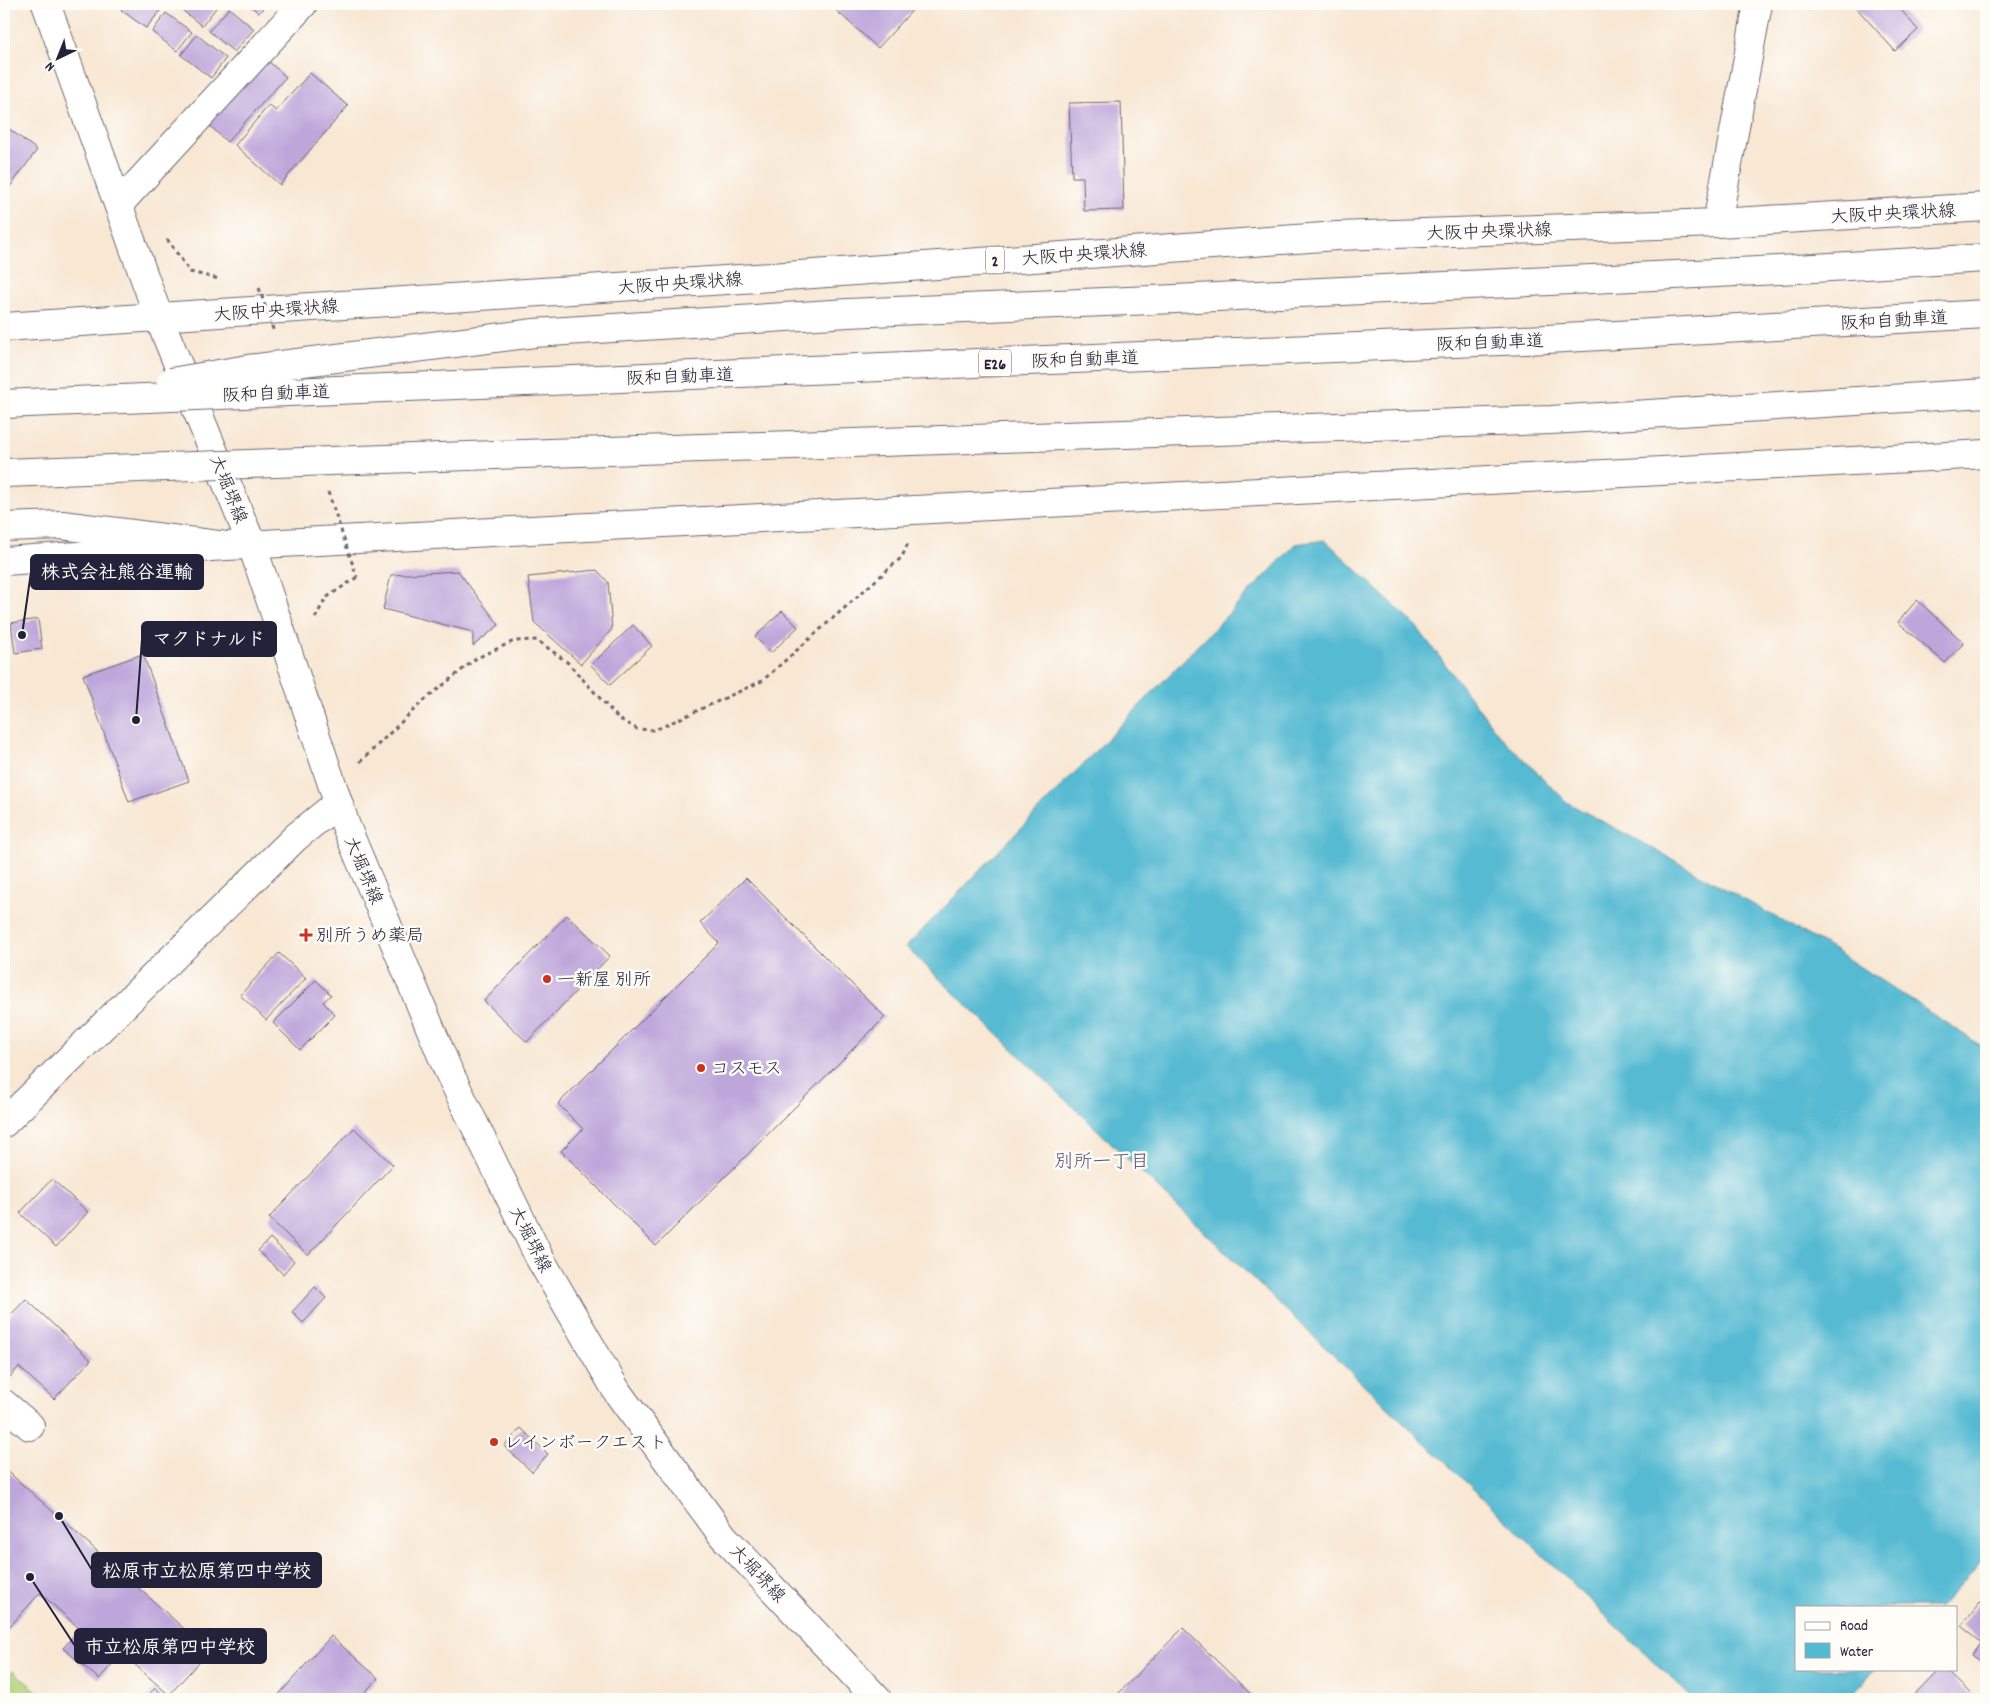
<svg xmlns="http://www.w3.org/2000/svg" width="1990" height="1703" font-family="Dekko,'Klee One',sans-serif">
<rect width="100%" height="100%" fill="#fdfcf7"/>
<filter id="ink" filterUnits="userSpaceOnUse"><feTurbulence type="fractalNoise" baseFrequency=".02" numOctaves="2"/><feDisplacementMap in="SourceGraphic" scale="10" xChannelSelector="R" yChannelSelector="G"/><feConvolveMatrix kernelMatrix="1 2 1 2 8 2 1 2 1" color-interpolation-filters="sRGB"/></filter>
<filter id="wash" filterUnits="userSpaceOnUse"><feTurbulence type="fractalNoise" baseFrequency=".0096" numOctaves="4" result="noise"/><feDisplacementMap in="SourceGraphic" scale="20" xChannelSelector="R" yChannelSelector="G"/><feGaussianBlur stdDeviation="1.12" result="paint"/><feColorMatrix in="noise" values="0 0 0 0 0 0 0 0 0 0 0 0 0 0 0 0 0 1.4 0 .05"/><feComposite in="paint" operator="in"/></filter>
<g filter="url(#wash)">
<rect width="100%" height="100%" fill="#f8e7d3"/>
<path fill="#b0d27a" stroke="#697a5a" d="M 13,1671 L 46,1699 L 4,1699 L 4,1682 Z"/>
<path fill="#54bad2" stroke="#3b6e86" d="M 1325,540 L 1416,626 L 1499,735 L 1568,803 L 1665,855 L 1834,950 L 1986,1049 L 1986,1555 L 1957,1590 L 1938,1607 L 1796,1607 L 1796,1669 L 1876,1669 L 1849,1699 L 1693,1699 L 906,947 L 1296,544 Z"/>
<g id="blocks">
<path fill="#bda6da" d="M 126,4 L 151,4 L 160,11 L 146,28 L 121,10 Z
M 178,4 L 219,4 L 202,26 L 177,6 Z
M 248,4 L 266,4 L 259,13 Z
M 829,4 L 918,4 L 878,48 Z
M 1853,4 L 1910,4 L 1902,11 L 1918,30 L 1895,51 Z
M 229,8 L 254,29 L 234,52 L 209,31 Z
M 166,13 L 192,32 L 177,51 L 152,32 Z
M 197,35 L 226,58 L 211,78 L 181,55 Z
M 266,59 L 286,77 L 227,142 L 207,123 Z
M 310,73 L 348,106 L 280,185 L 235,145 L 269,105 L 276,111 Z
M 1121,102 L 1124,210 L 1084,211 L 1083,177 L 1072,177 L 1069,103 Z
M 8,128 L 37,150 L 4,195 L 4,134 Z
M 597,570 L 608,582 L 612,629 L 581,664 L 534,622 L 528,577 Z
M 458,571 L 499,625 L 473,646 L 473,632 L 383,609 L 391,575 Z
M 1917,600 L 1964,643 L 1945,663 L 1898,622 Z
M 782,611 L 798,627 L 771,653 L 755,637 Z
M 38,619 L 42,649 L 15,653 L 11,623 Z
M 633,625 L 652,646 L 610,685 L 591,665 Z
M 143,654 L 189,781 L 129,802 L 83,675 Z
M 746,878 L 885,1017 L 656,1246 L 561,1151 L 583,1129 L 558,1104 L 719,943 L 700,923 Z
M 567,915 L 610,956 L 527,1042 L 484,1001 Z
M 279,953 L 306,978 L 266,1020 L 240,995 Z
M 316,980 L 331,995 L 323,1002 L 335,1015 L 300,1050 L 273,1023 Z
M 354,1128 L 393,1165 L 308,1255 L 269,1218 Z
M 52,1179 L 88,1212 L 56,1247 L 20,1213 Z
M 270,1238 L 294,1261 L 283,1274 L 258,1251 Z
M 315,1287 L 326,1298 L 303,1323 L 292,1312 Z
M 26,1299 L 91,1360 L 54,1399 L 19,1367 L 4,1383 L 4,1322 Z
M 521,1428 L 548,1454 L 532,1472 L 504,1446 Z
M 4,1468 L 209,1651 L 169,1695 L 122,1653 L 99,1679 L 63,1648 L 80,1629 L 40,1593 L 4,1633 Z
M 1980,1602 L 1986,1608 L 1986,1665 L 1971,1654 L 1981,1642 L 1961,1626 Z
M 1183,1628 L 1256,1699 L 1113,1699 Z
M 331,1636 L 378,1678 L 359,1699 L 275,1699 Z
M 1940,1669 L 1945,1669 L 1976,1699 L 1911,1699 Z
M 155,1688 L 168,1699 L 145,1699 Z"/>
</g>
</g>
<g filter="url(#ink)">
<use href="#blocks" fill-opacity="0" stroke="#6d6770" stroke-width="1"/>
<g fill="none" stroke-linecap="round" stroke-linejoin="round">
<g stroke="#6d6770" stroke-width="30">
<path id="minor" d="M 119,204 L 303,4
M 1717,223 L 1758,4
M 4,1123 L 296,837 L 338,803
M 4,1404 L 30,1426"/>
</g>
<g stroke="#6d6770" stroke-width="30">
<path id="major" d="M 46,4 L 159,318 L 252,545 L 346,826 L 447,1068 L 539,1257 L 618,1393 L 723,1536 L 877,1699
M 4,327 L 772,277 L 1337,236 L 1717,223 L 1986,207
M 4,561 L 226,546 L 1986,454"/>
</g>
<g stroke="#6d6770" stroke-width="30">
<path id="highway" d="M 1779,270 L 1986,258
M 4,527 L 62,525 L 226,546"/>
</g>
<path stroke="#6d6770" stroke-width="3" stroke-dasharray="4 4" stroke-linecap="butt" d="M 167,239 L 190,272 L 219,279
M 315,618 L 326,598 L 357,577
M 360,762 L 422,702 L 477,658 L 514,641 L 537,640 L 567,662 L 618,718 L 637,729 L 655,730 L 762,681 L 902,557 L 908,543"/>
<use href="#minor" stroke="#fff" stroke-width="28"/>
<use href="#major" stroke="#fff" stroke-width="28"/>
<use href="#highway" stroke="#fff" stroke-width="28"/>
<g stroke="#6d6770" stroke-width="30" stroke-linecap="butt">
<path id="highway-bridge" d="M 171,382 L 248,369 L 534,333 L 848,313 L 1175,299 L 1779,270
M 4,404 L 1547,339 L 1986,314
M 4,473 L 578,452 L 1551,420 L 1986,393"/>
</g>
<path stroke="#6d6770" stroke-width="3" stroke-dasharray="4 4" stroke-linecap="butt" d="M 259,288 L 274,332
M 328,492 L 357,577"/>
<use href="#highway-bridge" stroke="#fff" stroke-width="28"/>
</g>
</g>
<g fill="#c8321e" stroke="#fdfcf7" stroke-width="2">
<path d="M303.5 927.5h5v5h5v5h-5v5h-5v-5h-5v-5h5z"/>
<circle cx="547" cy="979" r="5"/>
<circle cx="701" cy="1068" r="5"/>
<circle cx="494" cy="1442" r="5"/>
</g>
<g text-anchor="middle" stroke-width="5" stroke-linejoin="round" paint-order="stroke">
<g fill="#fdfcf7" stroke="#646373" stroke-width="1">
<rect x="986" y="246.5" width="18" height="27" rx="4"/>
<rect x="979" y="349.5" width="32" height="27" rx="4"/>
</g>
<g font-size="16" font-weight="bold" fill="#22223b">
<text x="995" y="266">2</text>
<text x="995" y="369">E26</text>
</g>
<g font-size="18" fill="#22223b" stroke="#fdfcf7">
<text transform="translate(1893 213) rotate(-3)" y="6">大阪中央環状線</text>
<text transform="translate(1489 231) rotate(-2)" y="6">大阪中央環状線</text>
<text transform="translate(1084 254) rotate(-4)" y="6">大阪中央環状線</text>
<text transform="translate(680 283) rotate(-4)" y="6">大阪中央環状線</text>
<text transform="translate(276 310) rotate(-4)" y="6">大阪中央環状線</text>
<text transform="translate(1894 320) rotate(-3)" y="6">阪和自動車道</text>
<text transform="translate(1490 342) rotate(-2)" y="6">阪和自動車道</text>
<text transform="translate(1085 359) rotate(-2)" y="6">阪和自動車道</text>
<text transform="translate(680 376) rotate(-2)" y="6">阪和自動車道</text>
<text transform="translate(276 393) rotate(-2)" y="6">阪和自動車道</text>
<text transform="translate(229 489) rotate(68)" y="6">大堀堺線</text>
<text transform="translate(364 870) rotate(67)" y="6">大堀堺線</text>
<text transform="translate(531 1239) rotate(63)" y="6">大堀堺線</text>
<text transform="translate(758 1573) rotate(47)" y="6">大堀堺線</text>
</g>
<g font-size="18" fill="#22223b" stroke="#fdfcf7" text-anchor="start">
<text x="316" y="941">別所うめ薬局</text>
<text x="557" y="985">一新屋 別所</text>
<text x="711" y="1074">コスモス</text>
<text x="504" y="1448">レインボークエスト</text>
</g>
<g font-size="19" fill="#585073" stroke="#fdfcf7">
<text x="1102" y="1167">別所一丁目</text>
</g>
</g>
<path fill="none" stroke="#22223b" stroke-width="2" d="M22 635L31 572M136 720L142 639M59 1516L92 1570M30 1577L75 1646"/>
<g fill="#22223b" stroke="#fdfcf7" stroke-width="2">
<circle cx="22" cy="635" r="5"/>
<circle cx="136" cy="720" r="5"/>
<circle cx="59" cy="1516" r="5"/>
<circle cx="30" cy="1577" r="5"/>
</g>
<g fill="#22223b" stroke="#22223b" stroke-width="2">
<rect x="31" y="555" width="172" height="34" rx="5"/>
<rect x="142" y="622" width="134" height="34" rx="5"/>
<rect x="92" y="1553" width="229" height="34" rx="5"/>
<rect x="75" y="1629" width="191" height="34" rx="5"/>
</g>
<g font-size="19" text-anchor="middle" font-weight="bold" fill="#fff">
<text x="117" y="578">株式会社熊谷運輸</text>
<text x="209" y="645">マクドナルド</text>
<text x="207" y="1577">松原市立松原第四中学校</text>
<text x="170" y="1653">市立松原第四中学校</text>
</g>
<rect width="1990" height="1703" fill="none" stroke="#fdfcf7" stroke-width="20"/>
<rect x="1795" y="1606" width="162" height="65" fill="#fdfcf7" stroke="#a5a5ac"/>
<rect x="1805" y="1622" width="25" height="8" fill="#ffffff" stroke="#a5a5ac"/>
<text x="1840" y="1630" font-size="15" fill="#22223b">Road</text>
<rect x="1805" y="1643" width="25" height="15" fill="#54bad2" stroke="#a5a5ac"/>
<text x="1840" y="1656" font-size="15" fill="#22223b">Water</text>
<g transform="translate(58 58) rotate(223)" stroke="#fdfcf7" stroke-width="4" paint-order="stroke">
<path d="M0-4L9 19L0 12L-9 19Z" fill="#22223b"/>
<text y="-8" font-size="14" font-weight="bold" text-anchor="middle" fill="#22223b">N</text>
</g>
</svg>
